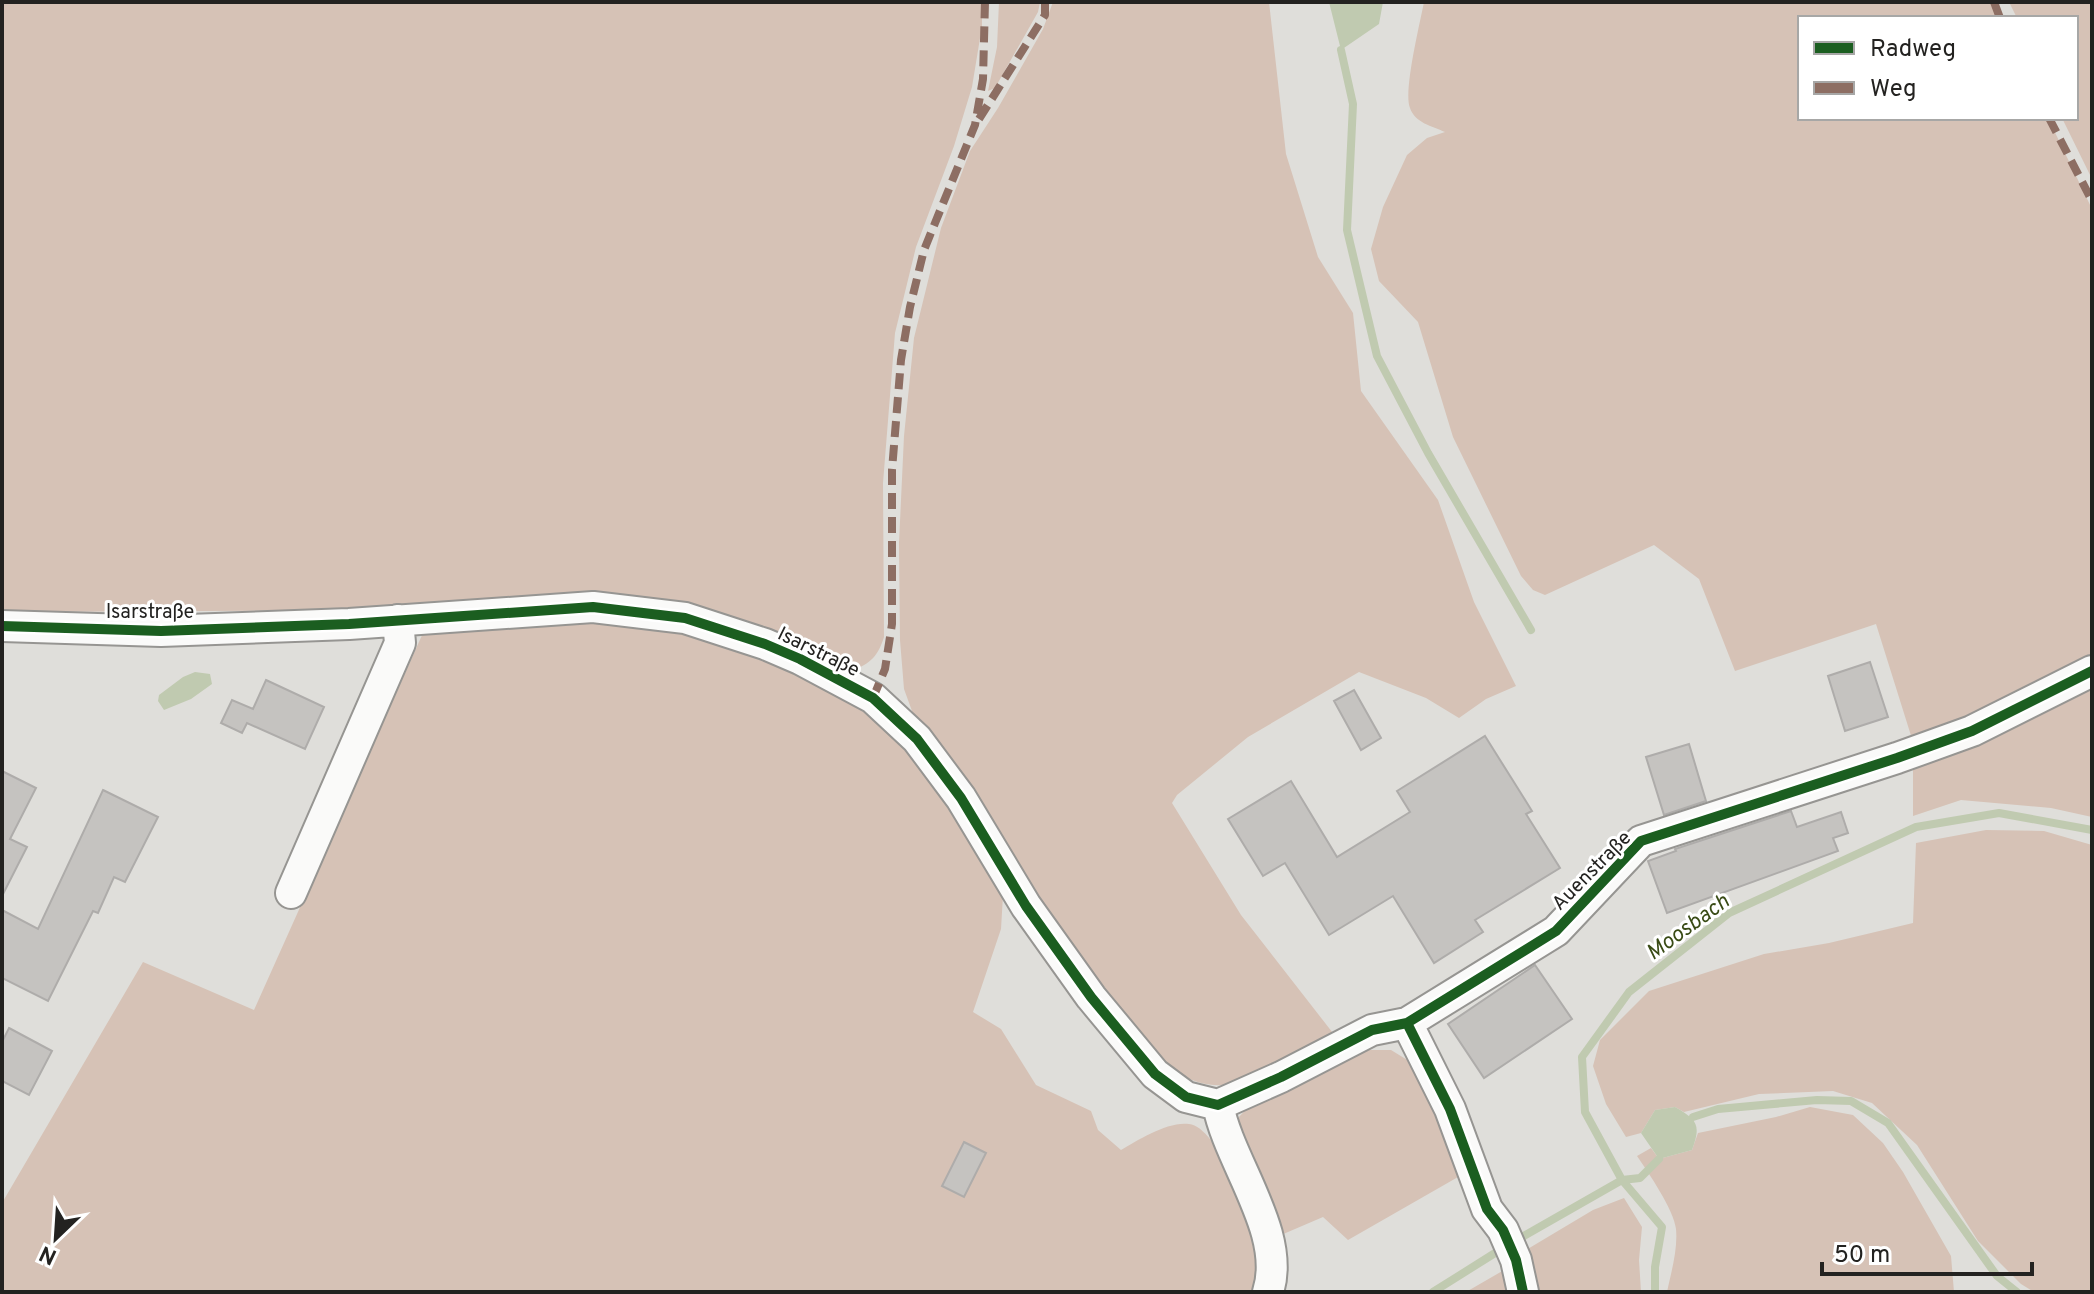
<svg xmlns="http://www.w3.org/2000/svg" width="2094" height="1294" font-family="Overpass,sans-serif">
<rect width="100%" height="100%" fill="#dfdeda"/>
<path fill="#d6c2b6" d="M 2,2 L 982,2 L 982,26 L 972,87 L 954,146 L 916,247 L 895,333 L 883,483 L 884,637 C 878,656 871,663 852,671 L 758,630 L 419,610 L 2,612 Z
M 999,2 L 1040,2 L 1038,12 L 995,88 L 988,91 L 997,47 Z
M 1053,2 L 1269,2 L 1286,154 L 1318,257 L 1353,313 L 1361,391 L 1438,500 L 1474,602 L 1516,686 L 1486,699 L 1459,718 L 1426,698 L 1359,672 L 1248,737 L 1177,795 L 1172,803 L 1241,915 L 1336,1037 L 1237,1083 C 1209,1089 1190,1082 1167,1066 L 1086,971 L 916,722 L 904,689 L 900,640 L 899,543 L 904,436 L 914,338 L 941,228 L 970,151 L 998,108 L 1043,29 Z
M 1424,2 L 1996,2 L 2002,18 L 1800,18 L 1800,118 L 2048,118 L 2092,209 L 2092,663 L 1913,742 L 1876,624 L 1735,671 L 1699,579 L 1654,545 L 1545,595 L 1533,590 L 1521,576 L 1453,437 L 1418,322 L 1379,281 L 1371,249 L 1383,207 L 1407,155 L 1427,138 L 1445,132 C 1432,126 1415,123 1410,108 C 1403,92 1420,23 1424,2 Z
M 2009,2 L 2092,2 L 2092,179 L 2062,118 L 2076,118 L 2076,18 L 2017,18 Z
M 595,619 L 685,627 L 846,694 L 901,741 L 947,803 L 1003,895 L 1001,929 L 973,1012 L 1001,1029 L 1036,1085 L 1091,1111 L 1098,1130 L 1121,1150 C 1138,1140 1168,1121 1189,1124 C 1218,1127 1250,1216 1257,1243 C 1261,1258 1260,1276 1261,1292 L 2,1292 L 2,1203 L 143,962 L 254,1010 L 423,633 Z
M 2092,682 L 2092,817 L 2051,808 L 1961,800 L 1913,816 L 1913,764 L 1954,754 Z
M 1986,830 L 2044,831 L 2092,845 L 2092,1292 L 2034,1292 L 2021,1284 L 1978,1241 L 1917,1145 L 1872,1103 L 1833,1091 L 1759,1094 L 1684,1112 L 1675,1107 L 1655,1110 L 1641,1133 L 1626,1137 L 1606,1104 L 1593,1066 L 1600,1040 L 1649,991 L 1764,954 L 1829,943 L 1913,923 L 1916,843 Z
M 1362,1050 L 1391,1050 L 1409,1061 L 1465,1173 L 1348,1240 L 1323,1217 L 1281,1235 L 1271,1199 L 1240,1137 L 1239,1117 L 1250,1105 Z
M 1810,1107 L 1853,1115 L 1883,1143 L 1903,1172 L 1951,1256 L 1954,1292 L 1667,1292 C 1671,1273 1678,1249 1676,1229 C 1674,1210 1648,1172 1637,1156 L 1651,1148 L 1659,1159 L 1692,1150 L 1698,1133 L 1776,1117 Z
M 1624,1198 L 1642,1227 L 1639,1260 L 1641,1292 L 1530,1292 L 1526,1250 L 1593,1210 Z
M 1511,1266 L 1513,1292 L 1466,1292 Z"/>
<path fill="#c0cab0" d="M 1329,2 L 1383,2 L 1379,24 L 1341,50 Z
M 195,672 L 210,674 L 212,684 L 191,699 L 164,710 L 158,701 L 159,695 L 183,677 Z
M 1675,1107 C 1698,1120 1701,1125 1692,1150 L 1659,1159 L 1641,1133 L 1655,1110 Z"/>
<g fill="none" stroke-linecap="round" stroke-linejoin="round">
<path stroke="#c0cab0" stroke-width="8" d="M 1341,50 L 1353,104 L 1347,230 L 1377,356 L 1428,453 L 1531,630
M 1693,1117 L 1718,1109 L 1817,1100 L 1851,1101 L 1888,1123 L 1997,1276 L 2017,1292
M 1515,1241 L 1622,1180 L 1640,1178 L 1659,1159
M 1433,1292 L 1503,1248
M 1655,1292 L 1655,1267 L 1662,1227 L 1622,1180 L 1585,1112 L 1582,1057 L 1629,992 L 1729,913 L 1916,827 L 1999,813 L 2092,830"/>
</g>
<path fill="#c5c3c0" stroke="#aeacaa" stroke-width="2" d="M 1870,662 L 1888,717 L 1845,731 L 1828,676 Z
M 266,680 L 324,707 L 305,749 L 247,723 L 242,733 L 221,723 L 232,700 L 253,709 Z
M 1354,690 L 1381,738 L 1361,750 L 1334,701 Z
M 1485,736 L 1532,811 L 1526,814 L 1560,868 L 1475,920 L 1483,932 L 1434,963 L 1393,896 L 1329,935 L 1285,863 L 1263,876 L 1228,819 L 1291,781 L 1337,857 L 1410,812 L 1397,791 Z
M 1689,744 L 1706,801 L 1664,815 L 1646,757 Z
M 2,771 L 36,788 L 10,839 L 27,847 L 2,896 Z
M 103,790 L 158,817 L 125,882 L 114,877 L 98,913 L 93,911 L 48,1001 L 2,978 L 2,910 L 38,929 Z
M 1791,811 L 1797,827 L 1841,812 L 1848,833 L 1833,838 L 1838,851 L 1667,913 L 1648,861 L 1676,851 L 1675,849 Z
M 1535,965 L 1572,1019 L 1484,1078 L 1448,1024 Z
M 9,1028 L 52,1051 L 29,1095 L 2,1081 L 2,1042 Z
M 964,1142 L 986,1153 L 964,1197 L 942,1186 Z"/>
<g fill="none" stroke-linecap="round" stroke-linejoin="round">
<g stroke="#969592" stroke-width="34">
<path id="minor" d="M 2,626 L 161,631 L 349,624 L 593,607 L 685,618 L 765,644 L 800,659 L 873,698 L 917,739 L 961,798 L 1026,906 L 1091,997 L 1155,1074 L 1186,1097 L 1218,1105 L 1281,1077 L 1372,1030 L 1407,1023 L 1556,931 L 1641,841 L 1897,758 L 1972,731 L 2092,671
M 291,893 L 400,643 L 398,620
M 1407,1023 L 1450,1109 L 1487,1209 L 1503,1230 L 1516,1260 L 1523,1292
M 1218,1105 C 1229,1163 1287,1233 1268,1292"/>
</g>
<use href="#minor" stroke="#fafaf9" stroke-width="30"/>
<path stroke="#8d6e63" stroke-width="8" stroke-dasharray="16 8" stroke-linecap="butt" d="M 1994,2 L 2000,18
M 2049,118 L 2092,201
M 979,119 L 1045,15 L 1045,2
M 873,698 L 885,669 L 892,624 L 892,470 L 901,360 L 910,307 L 924,250 L 975,125 L 983,79 L 985,2"/>
<g stroke="#fff" stroke-width="15">
<path id="cycleway" d="M 2,626 L 161,631 L 349,624 L 593,607 L 685,618 L 765,644 L 800,659 L 873,698 L 917,739 L 961,798 L 1026,906 L 1091,997 L 1155,1074 L 1186,1097 L 1218,1105 L 1281,1077 L 1372,1030 L 1407,1023 L 1556,931 L 1641,841 L 1897,758 L 1972,731 L 2092,671
M 1407,1023 L 1450,1109 L 1487,1209 L 1503,1230 L 1516,1260 L 1523,1292"/>
</g>
<use href="#cycleway" stroke="#1b5e20" stroke-width="10"/>
</g>
<g text-anchor="middle" stroke-width="6" stroke-linejoin="round" paint-order="stroke">
<g font-size="20" fill="#232220" stroke="#fff">
<text x="150" y="618">Isarstraße</text>
<text transform="translate(819 651) rotate(26)" y="7">Isarstraße</text>
<text transform="translate(1591 870) rotate(-45)" y="7">Auenstraße</text>
</g>
<g font-size="22" font-style="italic" fill="#394b15" stroke="#fff">
<text transform="translate(1687 926) rotate(-36)" y="8">Moosbach</text>
</g>
</g>
<rect width="2094" height="1294" fill="none" stroke="#232220" stroke-width="8"/>
<rect x="1798" y="16" width="280" height="104" fill="#ffffff" stroke="#a7a7a6" stroke-width="2"/>
<rect x="1814" y="42" width="40" height="12" fill="#1b5e20" stroke="#a7a7a6" stroke-width="2"/>
<text x="1870" y="56" font-size="24" fill="#232220">Radweg</text>
<rect x="1814" y="82" width="40" height="12" fill="#8d6e63" stroke="#a7a7a6" stroke-width="2"/>
<text x="1870" y="96" font-size="24" fill="#232220">Weg</text>
<g transform="translate(56 1238) rotate(205)" stroke="#ffffff" stroke-width="6" paint-order="stroke">
<path d="M0-6L14 30L0 20L-14 30Z" fill="#232220"/>
<text y="-12" font-size="22" font-weight="bold" text-anchor="middle" fill="#232220">N</text>
</g>
<path d="M1822 1262v12h210v-12" fill="none" stroke="#232220" stroke-width="4"/>
<text x="1834" y="1262" font-size="24" fill="#232220" stroke="#ffffff" stroke-width="6" paint-order="stroke">50 m</text>
</svg>
